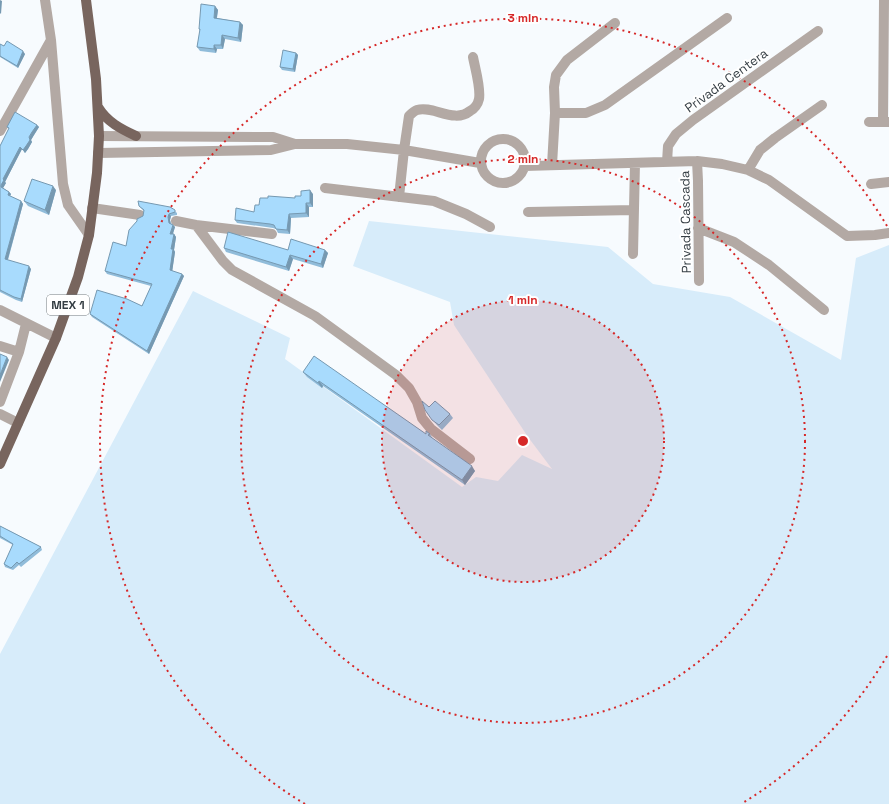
<svg xmlns="http://www.w3.org/2000/svg" width="889" height="804" font-family="'Space Grotesk',sans-serif">
<rect width="100%" height="100%" fill="#f7fbfe"/>
<path fill="#d7ecfa" d="M 369,221 L 608,247 L 653,284 L 730,297 L 841,360 L 856,258 L 889,245 L 889,804 L 0,804 L 0,654 L 193,291 L 290,338 L 285,359 L 462,487 L 476,477 L 498,481 L 522,455 L 552,469 L 528,437 L 454,325 L 450,302 L 353,266 Z"/>
<g fill="none" stroke-linecap="round" stroke-linejoin="round">
<path stroke="#b3a9a4" stroke-width="10" d="M 45,0 L 51,40 L 63,184 L 68,205 L 89,235
M 555,113 L 586,113 L 605,105 L 727,18
M 869,122 L 889,122
M 883,122 L 884,0
M 0,131 L 51,40
M 99,136 L 273,137 L 295,144
M481 161a22 22 0 1 1 44 0a22 22 0 1 1-44 0Z
M 98,153 L 271,150 L 295,144 L 347,144 L 404,150 L 480,163
M 697,161 L 698,181 L 699,281
M 667,162 L 668,146 L 676,134 L 693,120 L 818,31
M 552,165 L 555,113 L 554,87 L 556,75 L 567,60 L 615,23
M 525,166 L 697,161 L 722,164 L 748,170 L 769,180 L 847,236 L 875,235 L 889,233
M 748,170 L 760,150 L 775,138 L 822,105
M 871,184 L 889,182
M 325,188 L 434,201 L 466,214 L 490,227
M 399,197 L 404,150 L 409,116 C 411,114 414,111 417,110 C 433,105 454,124 470,111 C 474,109 478,104 479,99 C 481,88 475,68 473,57
M 92,208 L 140,215
M 528,212 L 634,210
M 176,221 L 196,225 L 223,261 L 232,270 L 315,316 L 396,375 L 409,388 L 417,402 L 422,418 L 431,429 L 470,459
M 196,225 L 272,234
M 698,228 L 734,242 L 769,265 L 824,310
M 633,254 L 635,163
M 0,310 L 56,338
M 0,346 L 19,352 L 26,324
M 0,402 L 19,352
M 0,414 L 18,423"/>
<path stroke="#78655e" stroke-width="10" d="M 98,107 C 107,122 121,129 136,136
M 0,464 L 56,338 L 78,277 L 89,235 L 97,173 L 99,136 L 96,79 L 86,0"/>
</g>
<path fill="#90bcda" d="M 215,6 L 218,10 L 217,18 L 240,22 L 243,25 L 241,42 L 225,39 L 223,49 L 217,49 L 216,53 L 200,51 L 197,47 L 200,31 L 199,29 Z
M 0,44 L 4,46 L 25,54 L 18,68 L 0,57 Z
M 296,53 L 298,55 L 295,72 L 282,70 L 280,67 Z
M 37,125 L 39,127 L 34,135 L 31,140 L 32,142 L 28,149 L 25,153 L 22,149 L 5,182 L 6,183 L 3,188 L 9,192 L 11,194 L 10,196 L 21,201 L 23,204 L 8,260 L 31,269 L 22,302 L 16,300 L 0,292 L 0,146 L 9,129 L 7,127 Z
M 56,190 L 49,215 L 28,206 L 24,201 Z
M 313,194 L 313,207 L 309,207 L 309,217 L 291,218 L 290,234 L 278,233 L 276,229 L 273,228 L 237,223 L 235,220 L 254,212 L 259,205 L 268,198 L 295,198 L 301,196 Z
M 139,206 L 170,207 L 177,213 L 177,215 L 171,216 L 170,220 L 171,223 L 175,227 L 173,234 L 174,234 L 176,237 L 174,250 L 175,252 L 172,271 L 182,274 L 184,276 L 149,354 L 92,317 L 90,314 L 142,306 L 151,286 L 107,274 L 105,271 L 126,246 L 137,221 L 143,216 L 144,211 Z
M 224,248 L 288,250 L 325,250 L 328,253 L 323,268 L 293,259 L 289,271 L 226,252 Z
M 303,372 L 426,434 L 430,434 L 433,439 L 475,471 L 465,485 L 323,386 L 322,388 L 307,377 Z
M 429,407 L 450,414 L 453,418 L 442,430 L 436,424 L 425,410 Z
M 0,526 L 41,547 L 42,550 L 21,567 L 19,565 L 13,570 L 5,567 L 4,564 L 13,545 L 0,538 Z"/>
<path fill="#7699b1" d="M 0,0 L 2,1 L 1,14 L 0,13 Z
M 215,6 L 218,10 L 216,22 L 214,18 Z
M 240,22 L 243,25 L 241,42 L 238,38 Z
M 222,35 L 225,39 L 223,49 L 221,45 Z
M 214,45 L 217,49 L 216,53 L 214,49 Z
M 23,51 L 25,54 L 18,68 L 17,66 Z
M 296,53 L 298,55 L 295,72 L 293,69 Z
M 37,125 L 39,127 L 34,135 L 31,140 L 32,142 L 28,149 L 25,153 L 23,150 L 32,132 Z
M 20,147 L 22,149 L 5,182 L 6,183 L 3,188 L 3,190 L 1,187 L 3,179 Z
M 53,186 L 56,190 L 49,215 L 45,210 Z
M 310,190 L 313,194 L 313,207 L 310,203 Z
M 9,192 L 11,194 L 9,198 L 8,195 Z
M 21,201 L 23,204 L 7,262 L 5,259 Z
M 306,203 L 309,207 L 309,217 L 306,213 Z
M 169,214 L 171,216 L 170,220 L 171,226 L 169,223 L 168,217 Z
M 289,214 L 291,218 L 290,234 L 287,230 Z
M 173,225 L 175,227 L 172,236 L 170,234 Z
M 174,234 L 176,237 L 174,250 L 175,252 L 172,273 L 170,270 L 171,249 Z
M 325,250 L 328,253 L 323,268 L 321,264 Z
M 290,255 L 293,259 L 289,271 L 286,267 Z
M 29,266 L 31,269 L 22,302 L 21,299 Z
M 182,274 L 184,276 L 149,354 L 147,351 Z
M 7,357 L 9,360 L 0,382 L 0,375 Z
M 319,381 L 323,386 L 322,388 L 318,383 Z
M 472,466 L 475,471 L 465,485 L 462,480 Z"/>
<path fill="#a8dbfd" stroke="#7699b1" d="M 201,4 L 215,6 L 214,18 L 240,22 L 238,38 L 222,35 L 221,45 L 214,45 L 214,49 L 197,47 L 200,29 L 199,29 Z
M 7,41 L 23,51 L 17,66 L 0,56 L 0,44 L 4,46 Z
M 283,50 L 296,53 L 293,69 L 280,67 Z
M 15,112 L 37,125 L 32,132 L 29,137 L 30,140 L 26,146 L 23,150 L 20,147 L 3,179 L 4,180 L 1,185 L 1,187 L 9,192 L 8,195 L 21,201 L 5,259 L 29,266 L 21,299 L 14,297 L 0,290 L 0,146 L 9,128 L 7,127 Z
M 32,179 L 53,186 L 45,210 L 24,201 Z
M 310,190 L 310,203 L 306,203 L 306,213 L 289,214 L 287,230 L 276,229 L 274,225 L 270,224 L 235,220 L 236,208 L 254,212 L 255,205 L 259,205 L 260,198 L 268,198 L 268,196 L 295,198 L 295,196 L 301,196 L 301,191 Z
M 138,201 L 170,207 L 175,210 L 175,212 L 169,214 L 168,217 L 169,223 L 173,225 L 170,234 L 174,234 L 171,249 L 173,249 L 170,270 L 182,274 L 147,351 L 90,314 L 97,290 L 127,299 L 142,306 L 152,284 L 105,271 L 113,242 L 126,246 L 129,230 L 137,221 L 137,219 L 143,216 L 144,210 L 139,206 Z
M 228,232 L 288,250 L 291,239 L 325,250 L 321,264 L 290,255 L 286,267 L 224,248 Z
M 0,354 L 7,357 L 0,375 Z
M 314,356 L 426,434 L 426,431 L 430,434 L 428,435 L 472,466 L 462,480 L 319,381 L 318,383 L 303,372 Z
M 422,401 L 429,407 L 435,401 L 450,414 L 439,425 L 432,420 L 425,410 Z
M 0,526 L 41,547 L 19,564 L 17,562 L 11,568 L 4,564 L 13,544 L 0,536 Z"/>
<circle cx="523" cy="441" r="141" fill="#d62828" fill-opacity=".12"/>
<g fill="none" stroke="#d62828" stroke-width="2" stroke-dasharray="2 4">
<circle cx="523" cy="441" r="141"/>
<circle cx="523" cy="441" r="282"/>
<path d="M887 656A423 423 0 0 1 741 804M305 804A423 423 0 1 1 887 226"/>
</g>
<g text-anchor="middle" stroke-width="4" stroke-linejoin="round" paint-order="stroke">
<rect fill="#fff" stroke="#72787c" stroke-width="1" x="47" y="295" width="42" height="20" rx="3"/>
<g font-size="12" font-weight="bold" fill="#353e44">
<text x="68" y="309">MEX 1</text>
</g>
<g font-size="13" fill="#353e44" stroke="#fff">
<text transform="translate(726 80) rotate(-36)" y="5">Privada Centera</text>
<text transform="translate(685 222) rotate(-91)" y="5">Privada Cascada</text>
</g>
</g>
<circle cx="523" cy="441" r="6" fill="#d62828" stroke="#fff" stroke-width="2"/>
<g font-size="12" text-anchor="middle" font-weight="bold" fill="#d62828" stroke="#fff" stroke-width="4" stroke-linejoin="round" paint-order="stroke">
<text x="523" y="22">3 min</text>
<text x="523" y="163">2 min</text>
<text x="523" y="304">1 min</text>
</g>
</svg>
